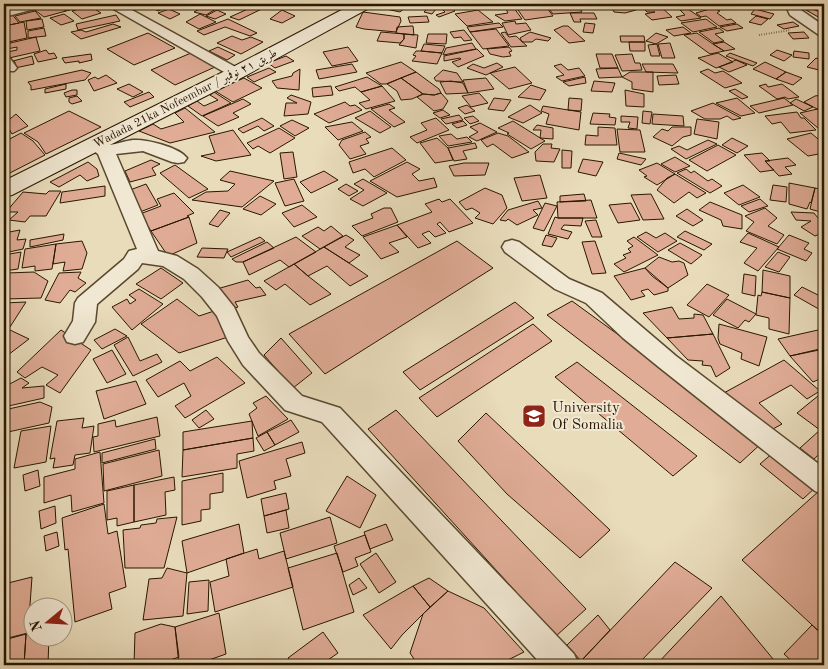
<svg xmlns="http://www.w3.org/2000/svg" width="828" height="669" font-family="'Old Standard TT',Amiri,serif">
<rect width="100%" height="100%" fill="#e9dcbb"/>
<filter id="stains"><feTurbulence type="fractalNoise" baseFrequency=".004" numOctaves="4"/><feColorMatrix values="0 0 0 0 .2 0 0 0 0 .09 0 0 0 0 .02 0 0 0 .5 -.17"/></filter>
<radialGradient id="worn" r=".72"><stop offset=".6" stop-color="#630" stop-opacity="0"/><stop offset="1" stop-color="#630" stop-opacity=".3"/></radialGradient>
<path fill="#e0ac96" stroke="#291600" d="M 41,4 L 57,4 L 66,11 L 44,17 L 31,7 Z
M 57,4 L 86,4 L 88,5 L 66,11 Z
M 146,4 L 175,4 L 158,11 Z
M 259,4 L 270,5 L 239,20 L 230,17 Z
M 393,4 L 416,4 L 411,7 L 407,6 L 400,12 L 386,9 Z
M 431,4 L 440,4 L 432,14 L 424,12 Z
M 448,4 L 455,11 L 439,17 L 436,15 L 445,12 L 439,6 Z
M 544,4 L 553,16 L 525,20 L 516,7 Z
M 545,4 L 555,5 L 577,4 L 582,12 L 553,14 Z
M 610,4 L 633,4 L 636,10 L 625,13 L 614,12 Z
M 649,4 L 658,4 L 672,17 L 652,20 L 645,14 L 655,12 L 647,12 L 645,10 L 651,8 L 645,9 L 641,6 Z
M 207,5 L 216,9 L 206,15 L 194,12 Z
M 90,6 L 101,13 L 82,19 L 72,11 Z
M 514,8 L 522,19 L 505,21 L 495,15 L 508,13 L 506,9 Z
M 713,8 L 720,11 L 717,13 L 727,20 L 731,19 L 736,23 L 719,26 L 706,16 L 701,17 L 696,13 Z
M 169,9 L 180,14 L 170,19 L 158,13 Z
M 688,9 L 701,18 L 681,21 L 676,17 L 685,15 L 680,10 Z
M 755,9 L 774,14 L 770,19 L 751,14 Z
M 813,9 L 824,14 L 824,17 L 820,18 L 806,10 Z
M 217,10 L 226,14 L 215,19 L 206,16 Z
M 282,10 L 295,16 L 282,23 L 270,19 Z
M 478,10 L 493,22 L 467,26 L 455,14 Z
M 35,11 L 41,18 L 20,22 L 15,16 Z
M 363,12 L 400,17 L 401,21 L 396,32 L 364,29 L 356,27 Z
M 11,13 L 19,23 L 4,26 L 4,15 Z
M 570,13 L 594,13 L 597,19 L 580,19 L 581,22 L 574,22 Z
M 64,14 L 74,21 L 61,25 L 50,18 Z
M 200,14 L 216,22 L 199,29 L 186,22 Z
M 116,15 L 120,21 L 78,30 L 76,24 Z
M 427,16 L 429,22 L 410,23 L 408,17 Z
M 756,16 L 768,19 L 761,25 L 749,22 Z
M 42,19 L 44,27 L 27,30 L 26,21 Z
M 228,19 L 257,33 L 250,36 L 225,27 L 204,35 L 197,31 Z
M 706,19 L 717,27 L 693,32 L 681,23 Z
M 515,21 L 516,24 L 526,23 L 531,30 L 508,35 L 502,23 Z
M 24,22 L 27,38 L 4,43 L 4,26 Z
M 793,22 L 799,26 L 784,29 L 777,25 Z
M 499,23 L 503,27 L 470,32 L 467,27 Z
M 585,23 L 595,24 L 593,33 L 583,32 Z
M 113,24 L 121,27 L 81,39 L 71,32 L 81,30 L 86,32 Z
M 737,24 L 743,28 L 727,31 L 720,27 Z
M 411,26 L 413,26 L 414,35 L 396,33 L 397,27 Z
M 563,26 L 568,26 L 585,41 L 569,43 L 554,30 Z
M 683,27 L 691,33 L 674,36 L 666,30 Z
M 44,28 L 46,36 L 28,38 L 28,31 Z
M 719,28 L 724,32 L 715,34 L 724,41 L 714,43 L 699,32 Z
M 496,29 L 509,46 L 483,49 L 470,32 Z
M 464,30 L 472,40 L 464,41 L 461,37 L 454,38 L 450,32 Z
M 381,32 L 404,34 L 404,39 L 400,43 L 377,41 Z
M 505,32 L 509,37 L 516,36 L 527,46 L 511,47 L 501,33 Z
M 530,32 L 551,38 L 548,41 L 536,39 L 532,42 L 522,42 L 520,38 Z
M 804,32 L 809,38 L 793,39 L 788,33 Z
M 148,33 L 175,48 L 134,65 L 107,49 Z
M 656,33 L 668,37 L 656,44 L 646,41 Z
M 697,33 L 713,44 L 724,51 L 710,54 L 684,35 Z
M 404,34 L 418,35 L 416,48 L 399,45 L 404,39 Z
M 428,34 L 447,34 L 446,44 L 426,43 Z
M 232,36 L 242,40 L 251,37 L 263,42 L 241,54 L 217,43 Z
M 620,36 L 644,36 L 645,42 L 621,42 Z
M 36,37 L 40,51 L 9,58 L 7,52 L 17,50 L 17,47 L 7,49 L 6,44 Z
M 629,42 L 645,42 L 645,51 L 630,51 Z
M 724,42 L 735,49 L 724,51 L 713,44 Z
M 472,43 L 476,49 L 443,55 L 446,48 Z
M 670,43 L 675,58 L 662,58 L 658,44 Z
M 424,44 L 445,46 L 442,53 L 421,51 Z
M 657,44 L 660,56 L 651,56 L 648,45 Z
M 218,47 L 235,55 L 227,60 L 209,51 Z
M 348,47 L 358,61 L 332,66 L 323,52 Z
M 509,47 L 512,51 L 509,52 L 511,56 L 503,57 L 490,54 L 487,49 Z
M 477,49 L 484,56 L 458,67 L 452,62 L 461,59 L 460,58 L 444,61 L 444,56 Z
M 46,50 L 49,54 L 54,53 L 57,58 L 38,62 L 34,54 Z
M 777,50 L 792,55 L 784,61 L 770,55 Z
M 416,51 L 421,51 L 442,53 L 437,64 L 412,61 L 416,56 L 413,55 Z
M 794,51 L 809,53 L 809,59 L 793,57 Z
M 191,53 L 215,67 L 175,85 L 151,70 Z
M 718,53 L 733,62 L 716,68 L 698,58 Z
M 730,53 L 757,63 L 753,66 L 726,56 Z
M 91,54 L 92,60 L 79,63 L 79,61 L 65,63 L 62,58 Z
M 596,54 L 612,54 L 618,68 L 600,68 Z
M 632,54 L 635,63 L 640,63 L 642,70 L 622,71 L 615,55 Z
M 32,56 L 34,64 L 15,68 L 15,62 L 13,61 Z
M 286,56 L 294,61 L 275,68 L 268,63 Z
M 816,58 L 824,61 L 824,64 L 819,70 L 807,67 Z
M 736,60 L 747,65 L 729,72 L 719,67 Z
M 401,62 L 416,72 L 386,84 L 381,84 L 366,73 Z
M 765,62 L 786,72 L 776,79 L 753,69 Z
M 497,63 L 503,67 L 486,75 L 467,68 L 473,64 L 484,68 Z
M 352,64 L 357,72 L 319,79 L 316,70 Z
M 561,64 L 568,70 L 579,68 L 585,76 L 562,81 L 556,77 L 564,75 L 554,66 Z
M 642,64 L 673,64 L 678,73 L 646,72 Z
M 515,67 L 532,83 L 509,89 L 490,73 Z
M 269,68 L 276,72 L 254,82 L 247,77 Z
M 618,68 L 622,77 L 599,78 L 596,69 Z
M 300,69 L 299,90 L 277,88 L 272,81 L 292,76 L 293,73 Z
M 708,69 L 715,73 L 723,71 L 742,83 L 725,88 L 700,72 Z
M 82,70 L 91,73 L 85,80 L 31,90 L 31,86 L 28,82 Z
M 443,70 L 457,73 L 463,82 L 436,81 L 434,78 Z
M 416,72 L 439,89 L 441,93 L 434,95 L 423,94 L 401,78 Z
M 630,72 L 653,72 L 653,92 L 632,89 L 632,82 L 622,77 Z
M 786,72 L 802,78 L 793,85 L 776,79 Z
M 106,75 L 117,83 L 94,91 L 88,80 L 95,77 L 98,79 Z
M 676,75 L 679,84 L 659,85 L 657,76 Z
M 367,77 L 382,86 L 361,92 L 355,87 L 339,91 L 335,87 Z
M 585,77 L 586,83 L 569,86 L 563,82 Z
M 244,78 L 262,88 L 233,102 L 215,91 Z
M 401,78 L 423,94 L 412,99 L 401,100 L 397,91 L 387,84 Z
M 486,78 L 494,89 L 468,93 L 463,80 Z
M 451,81 L 463,83 L 468,93 L 446,94 L 440,82 Z
M 594,81 L 615,83 L 612,92 L 591,91 Z
M 66,84 L 66,89 L 45,93 L 45,89 Z
M 129,84 L 143,92 L 133,97 L 117,89 Z
M 766,84 L 768,87 L 782,84 L 799,97 L 788,99 L 785,97 L 777,99 L 759,86 Z
M 531,85 L 546,90 L 540,100 L 518,97 Z
M 331,86 L 333,95 L 313,97 L 312,88 Z
M 382,86 L 395,101 L 366,109 L 359,103 L 370,100 L 361,92 Z
M 735,89 L 748,97 L 742,99 L 729,91 Z
M 72,90 L 77,90 L 77,95 L 66,97 L 64,93 Z
M 625,90 L 644,94 L 644,107 L 626,106 Z
M 149,92 L 154,97 L 130,107 L 124,102 Z
M 214,92 L 231,103 L 202,116 L 188,106 L 197,101 L 204,106 L 218,100 L 210,95 Z
M 441,93 L 448,101 L 443,109 L 434,111 L 417,97 L 423,94 L 434,95 Z
M 479,93 L 488,103 L 471,107 L 462,96 Z
M 291,95 L 311,102 L 308,114 L 284,116 L 286,103 L 297,103 L 287,98 Z
M 822,95 L 824,97 L 824,107 L 817,109 L 804,102 L 815,96 Z
M 77,96 L 82,101 L 72,104 L 69,102 L 69,98 Z
M 494,98 L 511,100 L 504,111 L 488,109 Z
M 569,98 L 582,99 L 581,111 L 568,110 Z
M 737,98 L 755,113 L 741,116 L 716,103 Z
M 784,98 L 793,105 L 759,113 L 750,106 Z
M 243,99 L 251,104 L 233,113 L 239,117 L 218,126 L 203,116 Z
M 796,99 L 813,107 L 804,111 L 790,103 Z
M 345,102 L 350,106 L 355,105 L 362,110 L 329,123 L 314,114 Z
M 713,103 L 741,118 L 733,120 L 727,116 L 720,119 L 705,119 L 691,111 Z
M 389,104 L 395,108 L 389,110 L 405,122 L 394,127 L 371,109 Z
M 467,105 L 475,111 L 465,114 L 458,108 Z
M 530,105 L 542,113 L 523,123 L 508,117 Z
M 543,106 L 581,112 L 579,130 L 546,124 L 549,114 L 541,111 Z
M 185,108 L 215,132 L 170,143 L 139,131 L 153,124 L 161,129 L 184,122 L 175,113 Z
M 822,108 L 824,110 L 824,127 L 818,128 L 800,113 Z
M 443,110 L 450,115 L 440,118 L 433,113 Z
M 69,111 L 101,127 L 46,154 L 38,142 L 24,133 Z
M 370,111 L 391,127 L 380,133 L 355,118 Z
M 643,111 L 652,112 L 650,124 L 642,123 Z
M 797,112 L 801,118 L 804,118 L 816,130 L 790,133 L 781,122 L 772,124 L 765,116 Z
M 593,113 L 610,114 L 609,117 L 616,118 L 615,125 L 590,124 Z
M 16,114 L 28,126 L 12,134 L 5,123 Z
M 653,114 L 683,116 L 684,126 L 652,124 Z
M 459,115 L 463,120 L 446,124 L 441,119 Z
M 473,116 L 479,121 L 470,124 L 464,118 Z
M 621,116 L 638,117 L 637,129 L 628,128 L 630,122 L 621,122 Z
M 262,118 L 274,126 L 264,131 L 258,126 L 243,133 L 238,129 Z
M 436,118 L 449,130 L 417,143 L 410,137 L 427,130 L 421,123 Z
M 697,119 L 719,122 L 717,139 L 694,134 Z
M 292,120 L 309,128 L 295,136 L 280,126 Z
M 463,121 L 467,125 L 457,128 L 452,124 Z
M 513,121 L 545,141 L 531,149 L 507,134 L 509,133 L 498,128 Z
M 352,122 L 363,131 L 338,140 L 325,127 Z
M 480,123 L 497,132 L 477,141 L 469,137 L 478,132 L 470,127 Z
M 537,125 L 553,128 L 553,139 L 540,138 L 541,130 L 533,130 Z
M 598,127 L 615,128 L 617,145 L 585,145 L 586,135 L 598,136 Z
M 672,127 L 691,127 L 691,135 L 683,137 L 672,146 L 653,137 L 662,129 L 668,131 Z
M 279,128 L 295,138 L 270,153 L 258,146 L 253,149 L 247,143 Z
M 617,129 L 640,130 L 645,152 L 620,152 Z
M 233,130 L 251,155 L 216,161 L 201,156 L 215,153 L 209,136 Z
M 365,132 L 371,137 L 366,139 L 369,143 L 360,146 L 366,154 L 350,159 L 339,145 L 342,140 Z
M 21,133 L 33,141 L 45,155 L 4,176 L 4,142 Z
M 498,133 L 508,136 L 529,152 L 512,158 L 493,144 L 487,147 L 481,140 Z
M 811,133 L 824,144 L 824,153 L 808,156 L 787,139 Z
M 451,134 L 457,139 L 467,137 L 472,142 L 448,146 L 439,136 Z
M 437,138 L 448,148 L 453,160 L 435,163 L 420,143 Z
M 732,138 L 748,146 L 737,153 L 722,145 Z
M 708,140 L 717,144 L 686,159 L 671,149 L 679,146 L 687,150 Z
M 475,143 L 477,148 L 463,151 L 467,159 L 454,161 L 448,148 Z
M 543,144 L 552,144 L 551,148 L 560,149 L 554,162 L 536,161 L 535,152 Z
M 718,145 L 736,155 L 707,171 L 689,160 Z
M 392,148 L 406,160 L 374,177 L 365,169 L 353,173 L 349,162 Z
M 562,150 L 572,151 L 571,168 L 562,168 Z
M 293,152 L 297,177 L 284,179 L 280,153 Z
M 619,153 L 646,159 L 641,165 L 617,159 Z
M 762,153 L 770,161 L 765,161 L 774,170 L 760,172 L 744,155 Z
M 675,157 L 690,166 L 675,172 L 661,164 Z
M 788,158 L 796,165 L 785,167 L 792,174 L 779,176 L 765,161 Z
M 583,159 L 603,162 L 596,176 L 578,172 Z
M 151,160 L 160,164 L 152,168 L 156,175 L 130,182 L 125,171 Z
M 88,162 L 97,169 L 99,176 L 87,181 L 80,175 L 59,187 L 50,182 Z
M 407,162 L 420,169 L 412,174 L 419,181 L 434,178 L 437,187 L 397,197 L 370,181 Z
M 464,163 L 489,163 L 485,175 L 454,176 L 449,166 Z
M 657,163 L 675,174 L 657,185 L 644,177 L 647,176 L 639,170 Z
M 175,165 L 208,189 L 189,198 L 160,173 Z
M 686,169 L 691,173 L 694,171 L 708,181 L 712,179 L 722,186 L 710,193 L 677,173 Z
M 230,171 L 274,181 L 242,207 L 192,200 L 206,192 L 228,191 L 235,184 L 220,180 Z
M 324,171 L 338,180 L 311,193 L 300,182 Z
M 675,174 L 706,193 L 697,198 L 689,192 L 674,203 L 657,190 L 667,178 Z
M 540,175 L 547,198 L 522,201 L 514,178 Z
M 294,179 L 304,201 L 285,206 L 275,183 Z
M 363,179 L 387,193 L 363,206 L 350,199 L 364,190 L 354,184 Z
M 789,183 L 815,188 L 811,203 L 810,202 L 807,209 L 789,204 Z
M 146,184 L 158,205 L 140,212 L 130,190 Z
M 346,184 L 358,191 L 349,196 L 338,189 Z
M 743,185 L 760,197 L 739,205 L 724,193 Z
M 773,185 L 787,187 L 786,202 L 770,200 Z
M 105,186 L 105,196 L 60,203 L 62,192 Z
M 485,188 L 502,195 L 507,208 L 493,224 L 475,218 L 480,213 L 472,208 L 466,210 L 459,202 Z
M 815,188 L 824,190 L 824,213 L 810,209 Z
M 49,191 L 61,191 L 46,216 L 30,216 L 25,222 L 9,220 L 18,212 L 6,212 L 23,192 L 46,194 Z
M 174,193 L 194,213 L 187,216 L 189,217 L 151,231 L 140,214 L 161,206 L 157,199 Z
M 584,194 L 586,201 L 560,202 L 560,196 Z
M 651,194 L 664,219 L 643,220 L 631,195 Z
M 260,196 L 276,204 L 261,215 L 243,209 Z
M 439,199 L 442,202 L 450,199 L 473,223 L 449,232 L 440,222 L 437,224 L 446,233 L 435,237 L 429,231 L 422,234 L 431,243 L 418,248 L 397,225 L 432,212 L 425,204 Z
M 760,199 L 768,206 L 749,212 L 741,206 Z
M 591,200 L 597,218 L 558,218 L 557,202 Z
M 538,201 L 542,208 L 533,210 L 538,215 L 517,225 L 508,219 L 506,221 L 500,220 L 508,210 Z
M 710,202 L 742,215 L 742,229 L 723,226 L 721,220 L 699,210 Z
M 545,203 L 557,206 L 544,231 L 533,228 Z
M 631,203 L 640,220 L 618,223 L 609,205 Z
M 302,205 L 317,217 L 294,227 L 282,213 Z
M 384,208 L 391,208 L 398,222 L 362,236 L 352,226 L 373,218 L 371,214 Z
M 765,208 L 777,218 L 768,226 L 784,235 L 777,244 L 746,231 L 754,222 L 745,216 Z
M 687,209 L 703,220 L 693,226 L 676,216 Z
M 220,210 L 230,213 L 218,227 L 209,224 Z
M 791,212 L 814,213 L 818,218 L 824,216 L 824,232 L 815,236 L 801,227 L 811,221 L 796,220 Z
M 189,217 L 197,243 L 168,256 L 151,231 Z
M 555,217 L 558,218 L 583,218 L 581,226 L 564,225 L 561,229 L 572,232 L 568,239 L 548,234 Z
M 596,220 L 602,237 L 592,237 L 585,221 Z
M 397,225 L 407,237 L 389,243 L 399,252 L 381,259 L 363,237 Z
M 331,226 L 343,236 L 320,249 L 302,236 L 318,227 L 324,231 Z
M 20,230 L 17,240 L 26,239 L 23,249 L 4,253 L 4,233 Z
M 685,231 L 712,244 L 704,250 L 677,237 Z
M 646,232 L 656,238 L 665,233 L 677,241 L 658,252 L 637,237 Z
M 748,233 L 779,247 L 758,271 L 744,263 L 757,248 L 740,242 Z
M 64,234 L 63,240 L 30,247 L 30,240 Z
M 346,235 L 354,240 L 345,247 L 360,255 L 349,263 L 324,247 Z
M 546,235 L 557,238 L 552,247 L 542,245 Z
M 789,235 L 809,243 L 804,249 L 812,253 L 806,261 L 777,249 Z
M 260,237 L 265,241 L 231,257 L 227,252 Z
M 296,237 L 316,252 L 289,267 L 280,260 L 249,275 L 243,262 Z
M 634,237 L 658,255 L 624,272 L 614,264 L 626,258 L 623,255 L 631,252 L 628,249 L 633,246 L 627,241 Z
M 82,241 L 87,253 L 82,269 L 63,271 L 65,262 L 53,264 L 56,244 Z
M 457,241 L 493,268 L 325,374 L 289,334 Z
M 595,241 L 606,273 L 592,274 L 582,242 Z
M 267,242 L 274,248 L 243,262 L 236,262 L 232,259 Z
M 680,243 L 702,255 L 691,264 L 668,250 Z
M 56,244 L 52,269 L 35,271 L 35,266 L 22,268 L 25,249 Z
M 324,247 L 349,263 L 368,276 L 350,286 L 327,266 L 308,276 L 294,264 Z
M 202,248 L 228,249 L 224,258 L 197,257 Z
M 21,252 L 18,269 L 4,271 L 4,255 Z
M 778,252 L 790,257 L 779,272 L 765,267 Z
M 659,257 L 672,262 L 679,261 L 684,263 L 688,275 L 668,288 L 645,268 Z
M 294,264 L 308,276 L 331,294 L 310,305 L 285,284 L 276,290 L 264,281 Z
M 161,268 L 183,283 L 161,299 L 136,284 Z
M 645,268 L 652,276 L 668,288 L 668,291 L 654,295 L 648,289 L 641,291 L 645,296 L 631,300 L 614,276 Z
M 763,270 L 790,276 L 790,298 L 762,292 Z
M 34,272 L 48,281 L 41,298 L 4,299 L 4,280 L 7,273 Z
M 81,272 L 78,278 L 86,283 L 75,292 L 70,290 L 60,303 L 45,300 L 59,273 Z
M 744,274 L 756,276 L 755,296 L 742,293 Z
M 248,280 L 256,288 L 260,287 L 266,295 L 235,302 L 238,307 L 228,310 L 210,291 Z
M 707,284 L 729,295 L 709,317 L 687,305 Z
M 802,287 L 822,297 L 824,296 L 824,312 L 794,295 Z
M 139,289 L 163,304 L 132,330 L 112,307 L 127,299 L 130,304 L 136,300 L 129,295 Z
M 762,292 L 790,298 L 789,334 L 769,329 L 769,318 L 756,315 L 758,295 L 761,296 Z
M 177,299 L 199,316 L 217,310 L 228,337 L 179,353 L 141,324 Z
M 727,299 L 756,314 L 749,322 L 745,320 L 738,328 L 713,315 Z
M 572,301 L 764,441 L 740,463 L 547,315 Z
M 26,302 L 10,327 L 4,325 L 4,303 Z
M 515,302 L 534,318 L 420,390 L 403,372 Z
M 672,307 L 679,319 L 694,318 L 694,314 L 703,315 L 713,334 L 667,338 L 643,313 Z
M 533,324 L 552,341 L 437,417 L 419,398 Z
M 719,324 L 767,337 L 759,366 L 741,359 L 742,353 L 720,344 L 718,338 Z
M 115,329 L 127,336 L 102,349 L 94,340 Z
M 10,330 L 29,339 L 4,358 L 4,335 Z
M 61,330 L 91,350 L 60,393 L 46,385 L 58,375 L 42,367 L 25,378 L 17,372 Z
M 818,330 L 824,338 L 824,348 L 790,356 L 778,339 Z
M 713,334 L 730,368 L 716,377 L 711,366 L 702,365 L 703,361 L 688,360 L 667,338 Z
M 128,337 L 140,361 L 157,354 L 162,362 L 133,376 L 114,345 Z
M 281,338 L 312,373 L 293,388 L 264,355 Z
M 112,350 L 126,374 L 107,383 L 93,359 Z
M 819,350 L 824,355 L 824,377 L 813,382 L 790,356 Z
M 217,357 L 245,383 L 185,418 L 175,406 L 191,396 L 184,383 L 158,397 L 146,380 L 180,361 L 190,371 Z
M 784,360 L 820,391 L 807,399 L 791,385 L 759,403 L 782,424 L 764,434 L 722,394 Z
M 577,362 L 697,456 L 673,476 L 555,377 Z
M 21,378 L 29,383 L 22,388 L 44,386 L 44,398 L 4,407 L 4,387 Z
M 136,381 L 146,404 L 104,419 L 96,391 Z
M 824,391 L 824,450 L 814,459 L 800,448 L 820,430 L 797,413 Z
M 266,396 L 288,419 L 258,436 L 249,414 L 257,408 L 253,403 Z
M 40,402 L 52,407 L 49,423 L 8,432 L 9,423 L 4,424 L 4,410 Z
M 206,410 L 214,419 L 199,428 L 192,420 Z
M 396,410 L 586,609 L 556,636 L 368,429 Z
M 486,413 L 610,530 L 580,558 L 507,494 L 458,441 Z
M 157,417 L 160,436 L 94,452 L 93,437 L 98,436 L 98,424 L 115,420 L 116,427 Z
M 84,418 L 82,428 L 94,426 L 90,453 L 75,455 L 73,465 L 53,468 L 55,458 L 50,459 L 57,421 Z
M 291,420 L 299,432 L 275,445 L 267,432 Z
M 252,421 L 253,438 L 183,450 L 183,432 Z
M 51,426 L 46,462 L 14,468 L 21,431 Z
M 267,432 L 275,445 L 264,451 L 256,438 Z
M 253,438 L 254,451 L 237,454 L 237,468 L 182,477 L 183,450 Z
M 155,439 L 156,449 L 102,463 L 102,453 Z
M 302,442 L 305,453 L 286,459 L 291,476 L 274,481 L 276,489 L 247,498 L 239,461 Z
M 159,450 L 162,476 L 104,491 L 103,464 Z
M 100,452 L 104,503 L 72,512 L 71,495 L 44,503 L 44,477 L 75,469 L 75,459 Z
M 774,452 L 817,486 L 803,499 L 760,464 Z
M 38,470 L 40,486 L 25,491 L 23,475 Z
M 223,473 L 223,492 L 210,494 L 210,509 L 201,510 L 201,521 L 182,525 L 182,481 Z
M 347,476 L 376,495 L 360,528 L 326,511 Z
M 174,477 L 175,490 L 165,492 L 166,515 L 134,522 L 134,485 Z
M 134,485 L 134,522 L 117,526 L 117,518 L 107,520 L 107,491 Z
M 819,491 L 824,495 L 824,636 L 742,560 Z
M 286,493 L 289,509 L 264,516 L 261,499 Z
M 104,504 L 108,534 L 117,531 L 126,587 L 109,593 L 112,609 L 75,622 L 68,549 L 65,550 L 62,518 Z
M 55,506 L 56,523 L 41,529 L 39,511 Z
M 286,510 L 289,528 L 267,533 L 264,516 Z
M 177,517 L 164,568 L 125,568 L 123,530 L 140,528 L 141,525 L 156,523 L 157,519 Z
M 330,517 L 337,543 L 286,559 L 280,533 Z
M 239,524 L 244,553 L 187,573 L 182,541 Z
M 386,524 L 393,540 L 370,549 L 364,532 Z
M 57,532 L 59,546 L 46,551 L 44,536 Z
M 365,535 L 371,552 L 355,558 L 358,566 L 343,572 L 334,546 Z
M 257,549 L 259,559 L 284,551 L 293,587 L 215,612 L 210,582 L 229,576 L 226,559 Z
M 337,553 L 354,612 L 303,630 L 288,568 Z
M 376,553 L 396,582 L 379,593 L 360,564 Z
M 675,562 L 712,588 L 637,665 L 584,665 L 581,661 Z
M 167,568 L 187,573 L 183,616 L 143,620 L 149,579 L 162,578 Z
M 32,577 L 28,633 L 4,639 L 4,584 Z
M 359,578 L 367,588 L 353,595 L 349,585 Z
M 429,578 L 448,591 L 430,607 L 413,586 Z
M 209,580 L 208,611 L 187,614 L 189,582 Z
M 413,586 L 430,607 L 402,635 L 391,649 L 363,615 Z
M 448,591 L 484,608 L 524,652 L 498,665 L 418,665 L 410,653 L 423,614 Z
M 721,596 L 778,665 L 656,665 Z
M 219,613 L 226,654 L 209,660 L 210,665 L 179,665 L 175,627 Z
M 598,615 L 610,630 L 581,661 L 567,645 Z
M 161,624 L 175,627 L 179,657 L 155,665 L 134,665 L 135,633 Z
M 812,625 L 824,636 L 824,665 L 796,665 L 784,654 Z
M 323,632 L 338,653 L 328,660 L 331,665 L 292,665 L 288,658 Z
M 32,633 L 32,636 L 49,636 L 48,664 L 24,665 L 26,634 Z
M 26,634 L 24,665 L 4,665 L 4,640 Z"/>
<g fill="none" stroke-linecap="round" stroke-linejoin="round">
<g stroke="#59482f" stroke-width="3">
<path id="street" d="M 23,4 L 44,4 L 42,7 L 4,17 L 4,9 Z
M 105,4 L 121,4 L 241,70 L 244,73 L 241,76 L 231,76 Z
M 785,4 L 797,4 L 801,10 L 824,26 L 824,36 L 819,35 L 790,15 Z
M 4,56 L 9,57 L 17,68 L 14,71 L 4,71 Z
M 95,140 C 100,141 105,145 109,145 C 117,144 125,141 133,140 C 146,139 179,147 187,158 L 184,162 L 178,163 L 172,162 L 143,151 L 116,154 L 158,251 L 177,256 L 198,269 L 218,287 L 234,307 L 248,337 L 259,353 L 302,396 L 340,408 L 574,654 L 579,665 L 542,665 L 322,422 L 285,410 L 243,365 L 228,341 L 217,316 L 202,297 L 184,279 L 163,266 L 142,263 L 138,269 L 97,304 L 95,322 L 83,342 L 75,344 L 67,342 L 64,336 L 73,321 L 75,303 L 78,298 L 124,259 L 129,251 L 137,249 L 98,154 L 86,145 L 89,141 Z
M 512,240 L 519,242 L 569,279 L 602,293 L 676,356 L 824,468 L 824,495 L 815,491 L 660,368 L 623,338 L 586,303 L 555,289 L 505,252 L 502,247 L 505,242 Z"/>
</g>
<g stroke="#291600" stroke-width="2">
<path id="secondary" d="M 353,4 L 373,4 L 371,7 L 243,77 L 12,195 L 4,197 L 4,181 L 229,69 Z"/>
</g>
<path stroke="#291600" stroke-width="2" stroke-dasharray="0.5 2" stroke-linecap="butt" d="M 759,35 L 791,30"/>
<use href="#street" fill="#f1e8d3" fill-rule="evenodd"/>
<use href="#secondary" fill="#f1e8d3" fill-rule="evenodd"/>
</g>
<defs>
<g id="university-square" transform="scale(1.25)"><rect x="-9" y="-9" width="18" height="18" rx="4" fill="#8f2418" stroke="#f1e8d3"/><path d="M0-5L7-2L0 1L-7-2ZM-4 1L0 2.5L4 1V4Q0 6-4 4Z" fill="#fff"/></g>
</defs>
<g fill-rule="evenodd">
<use href="#university-square" x="534" y="416"/>
</g>
<g text-anchor="middle" stroke-width="4" stroke-linejoin="round" paint-order="stroke">
<g font-size="12" fill="#291600" stroke="#f1e8d3">
<text transform="translate(185 98) rotate(-27)" y="4">Wadada 21ka Nofeembar / طريق ٢١ نوفمبر</text>
</g>
<g font-size="15" fill="#291600" stroke="#f1e8d3" text-anchor="start">
<text x="552" y="412">University<tspan x="552" dy="17">Of Somalia</tspan></text>
</g>
</g>
<rect width="828" height="669" fill="none" stroke="#e9dcbb" stroke-width="20"/>
<rect x="5" y="5" width="818" height="659" fill="none" stroke="#291600" stroke-width="2.5"/>
<rect x="10" y="10" width="808" height="649" fill="none" stroke="#291600"/>
<g transform="translate(48 622) rotate(252)"><circle r="24" fill="#f1e8d3" stroke="#a1947f"/>
<path d="M0-4L9 19L0 12L-9 19Z" fill="#8f2418"/>
<text y="-8" font-size="14" font-weight="bold" text-anchor="middle" fill="#291600">N</text>
</g>
<rect width="100%" height="100%" filter="url(#stains)"/>
<rect width="100%" height="100%" fill="url(#worn)"/>
</svg>
